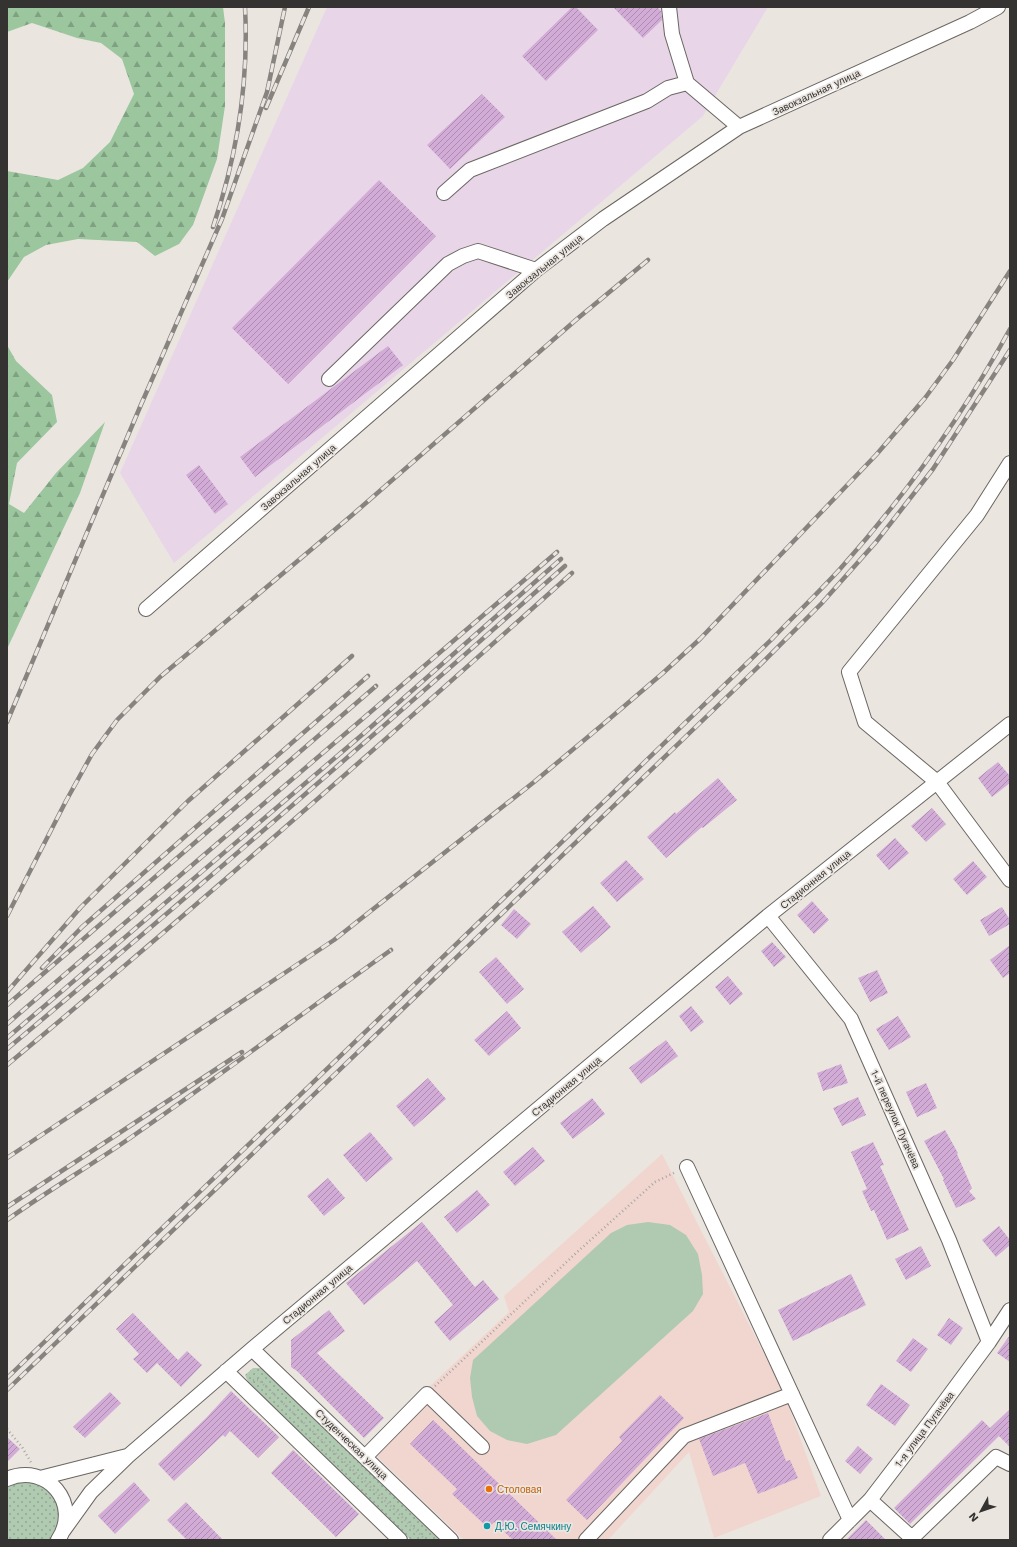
<svg xmlns="http://www.w3.org/2000/svg" width="1017" height="1547" font-family="'Work Sans',sans-serif">
<defs>
<pattern id="forest-firs" width="22" height="20" patternUnits="userSpaceOnUse"><rect width="22" height="20" fill="#9bc69e"/><path d="M5 1l3.5 6h-7zM16 11l3.5 6h-7z" fill="#7fa181"/></pattern>
<pattern id="park-dots" width="8" height="8" patternUnits="userSpaceOnUse"><rect width="8" height="8" fill="#b0cab1"/><path d="M2 2h.1M6 6h.1" fill="none" stroke="#90a591" stroke-width="1.8" stroke-linecap="round"/></pattern>
<pattern id="building-hatch" width="6" height="6" patternUnits="userSpaceOnUse"><rect width="6" height="6" fill="#d2acd7"/><path d="M-1 1l2-2M0 6l6-6M5 7l2-2" fill="none" stroke="#ab8daf"/></pattern>
</defs>
<rect width="100%" height="100%" fill="#ebe5e0"/>
<path fill="#e8d6e8" d="M 327,7 L 768,7 L 703,116 L 174,563 L 120,473 Z"/>
<path fill="#f0d6cf" d="M 662,1154 L 784,1393 L 821,1496 L 714,1538 L 689,1452 L 608,1540 L 464,1540 L 366,1446 L 509,1312 L 504,1296 Z"/>
<path fill="#b0cab1" d="M 648,1222 L 670,1225 L 686,1235 L 698,1254 L 702,1275 L 703,1294 L 693,1311 L 556,1435 L 527,1444 L 507,1440 L 490,1431 L 477,1416 L 472,1397 L 470,1378 L 473,1360 L 611,1233 L 627,1225 Z"/>
<path fill="url(#forest-firs)" d="M 7,7 L 223,7 L 225,23 L 225,106 L 217,159 L 193,225 L 179,244 L 155,256 L 137,242 L 78,239 L 46,245 L 24,257 L 7,282 L 7,171 L 58,180 L 83,168 L 110,142 L 134,94 L 122,59 L 101,43 L 77,38 L 32,23 L 7,32 Z
M 7,345 L 16,361 L 52,395 L 57,422 L 17,463 L 9,504 L 24,513 L 56,473 L 105,422 L 80,493 L 7,649 Z"/>
<path fill="url(#park-dots)" d="M 253,1368 L 267,1368 L 446,1540 L 411,1540 L 251,1388 L 245,1375 Z
M 22,1480 L 38,1482 L 60,1502 L 62,1517 L 57,1532 L 50,1540 L 7,1540 L 7,1487 Z"/>
<path fill="url(#building-hatch)" d="M 572,7 L 576,7 L 598,30 L 546,81 L 522,56 Z
M 613,7 L 657,7 L 661,11 L 662,20 L 643,38 Z
M 482,94 L 505,117 L 450,169 L 427,145 Z
M 379,180 L 436,236 L 288,384 L 232,328 Z
M 388,346 L 403,365 L 255,477 L 240,457 Z
M 199,465 L 228,504 L 215,514 L 186,475 Z
M 998,762 L 1010,776 L 1010,783 L 992,797 L 978,778 Z
M 718,778 L 737,800 L 703,828 L 702,827 L 666,858 L 647,837 L 675,812 L 676,814 Z
M 932,808 L 946,824 L 926,842 L 911,826 Z
M 895,838 L 909,853 L 889,870 L 876,855 Z
M 626,860 L 644,879 L 617,902 L 600,883 Z
M 973,861 L 987,877 L 967,895 L 953,879 Z
M 812,901 L 829,920 L 814,934 L 797,915 Z
M 593,906 L 611,927 L 581,953 L 562,932 Z
M 1002,907 L 1010,920 L 1010,924 L 989,936 L 980,920 Z
M 514,909 L 531,924 L 517,939 L 501,925 Z
M 772,942 L 786,957 L 774,967 L 761,951 Z
M 1010,945 L 1010,973 L 1003,978 L 990,960 Z
M 496,957 L 524,989 L 507,1004 L 479,972 Z
M 877,970 L 888,993 L 870,1002 L 858,978 Z
M 728,976 L 743,994 L 730,1005 L 715,987 Z
M 691,1006 L 704,1022 L 691,1032 L 679,1016 Z
M 507,1011 L 521,1028 L 489,1056 L 474,1040 Z
M 898,1016 L 911,1037 L 889,1050 L 876,1029 Z
M 666,1040 L 678,1056 L 641,1084 L 629,1068 Z
M 841,1064 L 848,1083 L 823,1091 L 817,1073 Z
M 428,1078 L 446,1099 L 414,1127 L 396,1106 Z
M 926,1083 L 937,1108 L 917,1117 L 906,1092 Z
M 858,1097 L 866,1115 L 842,1126 L 833,1108 Z
M 592,1098 L 605,1114 L 573,1139 L 560,1123 Z
M 945,1130 L 958,1153 L 957,1154 L 972,1188 L 969,1191 L 976,1199 L 956,1208 L 943,1180 L 944,1179 L 924,1141 Z
M 370,1132 L 393,1159 L 366,1182 L 343,1155 Z
M 873,1142 L 884,1165 L 880,1166 L 909,1230 L 887,1240 L 874,1210 L 871,1211 L 862,1191 L 867,1189 L 851,1152 Z
M 533,1147 L 545,1161 L 515,1186 L 503,1172 Z
M 328,1178 L 345,1198 L 324,1216 L 307,1196 Z
M 477,1190 L 490,1205 L 457,1233 L 444,1217 Z
M 422,1222 L 475,1287 L 483,1280 L 499,1299 L 450,1341 L 434,1322 L 453,1305 L 417,1261 L 364,1305 L 346,1283 Z
M 999,1226 L 1010,1240 L 1010,1245 L 996,1257 L 982,1240 Z
M 921,1246 L 931,1266 L 906,1280 L 895,1259 Z
M 851,1274 L 866,1305 L 793,1341 L 778,1310 Z
M 329,1310 L 345,1331 L 317,1353 L 384,1418 L 364,1438 L 297,1371 L 291,1367 L 291,1340 Z
M 133,1313 L 178,1360 L 187,1351 L 202,1365 L 181,1387 L 157,1363 L 147,1373 L 133,1359 L 139,1354 L 116,1329 Z
M 949,1318 L 963,1328 L 951,1345 L 937,1335 Z
M 1010,1335 L 1010,1362 L 997,1353 Z
M 913,1338 L 928,1349 L 911,1372 L 896,1361 Z
M 881,1384 L 910,1405 L 895,1426 L 866,1405 Z
M 231,1391 L 279,1437 L 258,1458 L 230,1431 L 225,1437 L 223,1435 L 174,1481 L 158,1464 L 206,1418 Z
M 110,1392 L 121,1403 L 85,1438 L 73,1427 Z
M 660,1395 L 684,1418 L 587,1520 L 566,1500 L 622,1441 L 619,1437 Z
M 1010,1409 L 1010,1447 L 999,1436 L 910,1524 L 894,1508 L 982,1420 L 990,1428 Z
M 768,1413 L 786,1461 L 790,1460 L 798,1478 L 758,1494 L 745,1463 L 713,1476 L 699,1439 Z
M 433,1420 L 557,1540 L 513,1540 L 494,1522 L 488,1528 L 452,1494 L 457,1489 L 410,1444 Z
M 7,1437 L 20,1449 L 7,1462 Z
M 858,1446 L 873,1459 L 860,1474 L 845,1461 Z
M 293,1450 L 359,1514 L 336,1537 L 271,1473 Z
M 134,1482 L 150,1500 L 115,1534 L 98,1516 Z
M 186,1502 L 223,1540 L 187,1540 L 167,1520 Z
M 866,1520 L 886,1540 L 846,1540 Z"/>
<g fill="none" stroke-linecap="round" stroke-linejoin="round">
<g stroke="#6b6662" stroke-width="16">
<path id="minor" d="M 669,7 L 672,34 L 687,83
M 444,193 L 470,170 L 647,101 L 668,88 L 687,83 L 739,127
M 329,379 L 448,264 L 463,256 L 478,251 L 536,270
M 1010,463 L 977,515 L 849,672 L 865,722 L 937,782 L 1010,880
M 146,609 L 536,270 L 603,219 L 739,127 L 970,22 L 998,7
M 768,916 L 851,1019 L 949,1240 L 989,1342
M 687,1167 L 850,1520
M 252,1349 L 451,1540
M 226,1371 L 400,1540
M 365,1457 L 427,1394 L 482,1447
M 40,1478 L 127,1456
M 7,1479 C 47,1462 82,1504 58,1540
M 870,1500 L 912,1538 L 996,1457 L 1010,1464
M 63,1531 L 91,1492 L 128,1456 L 252,1349 L 768,916 L 1010,724
M 586,1540 L 684,1436 L 792,1394
M 830,1540 L 870,1500 L 929,1423 L 989,1342 L 1010,1310"/>
</g>
<path stroke="#aaa5a1" stroke-width="2.5" stroke-dasharray="1 3" stroke-linecap="butt" d="M 253,1380 L 259,1380 L 426,1540
M 435,1386 L 575,1254 L 655,1182 L 676,1172
M 7,1429 L 22,1447 L 32,1464"/>
<use href="#minor" stroke="#fff" stroke-width="14"/>
<g stroke="#87837f" stroke-width="4.5">
<path id="rail" d="M 266,108 L 309,7
M 213,227 C 237,156 249,82 245,7
M 7,722 L 140,407 L 222,219 L 267,92 L 285,7
M 7,916 L 66,801 L 92,754 L 117,720 L 160,677 L 351,516 L 577,319 L 648,260
M 42,968 L 82,927 L 368,676
M 7,992 L 81,907 L 188,801 L 352,656
M 7,1005 L 376,686
M 7,1024 L 557,552
M 7,1038 L 363,734 L 561,559
M 7,1049 C 196,891 381,729 565,566
M 7,1065 C 199,905 386,740 572,573
M 7,1158 L 334,940 L 534,782 L 601,726 L 663,673 L 700,639 L 876,455 L 925,398 L 953,360 L 1010,271
M 7,1207 L 242,1052
M 7,1220 C 50,1189 97,1162 140,1131 C 225,1072 307,1010 391,950
M 7,1378 L 772,639 C 794,616 818,593 840,569 C 905,496 963,415 1010,329
M 7,1390 L 757,668 L 821,604 L 876,542 L 933,469 L 1010,350"/>
</g>
<use href="#rail" stroke="#ebe5e0" stroke-width="3" stroke-dasharray="9" stroke-linecap="butt"/>
</g>
<circle fill="#e8710a" stroke="#ebe5e0" stroke-width="1.5" cx="489" cy="1489" r="4"/>
<circle fill="#0f9aa8" stroke="#ebe5e0" stroke-width="1.5" cx="487" cy="1526" r="4"/>
<g text-anchor="middle" stroke-width="3.5" stroke-linejoin="round" paint-order="stroke">
<g font-size="10" fill="#353331" stroke="#ebe5e0">
<text transform="translate(816 92) rotate(-25)" y="4">Завокзальная улица</text>
<text transform="translate(544 266) rotate(-39)" y="4">Завокзальная улица</text>
<text transform="translate(298 477) rotate(-41)" y="4">Завокзальная улица</text>
<text transform="translate(815 879) rotate(-39)" y="4">Стадионная улица</text>
<text transform="translate(566 1086) rotate(-40)" y="4">Стадионная улица</text>
<text transform="translate(896 1119) rotate(66)" y="4">1-й переулок Пугачёва</text>
<text transform="translate(317 1294) rotate(-40)" y="4">Стадионная улица</text>
<text transform="translate(924 1429) rotate(-53)" y="4">1-я улица Пугачёва</text>
<text transform="translate(352 1444) rotate(44)" y="4">Студенческая улица</text>
</g>
<g font-size="10" fill="#c56008" stroke="#ebe5e0" text-anchor="start">
<text x="497" y="1493">Столовая</text>
</g>
<g font-size="10" fill="#0d838f" stroke="#ebe5e0" text-anchor="start">
<text x="495" y="1530">Д.Ю. Семячкину</text>
</g>
</g>
<rect width="1017" height="1547" fill="none" stroke="#353331" stroke-width="16"/>
<g transform="translate(981 1511) rotate(230)" stroke="#ebe5e0" stroke-width="3" paint-order="stroke">
<path d="M0-3L7 15L0 10L-7 15Z" fill="#353331"/>
<text y="-6" font-size="11" font-weight="bold" text-anchor="middle" fill="#353331">N</text>
</g>
</svg>
